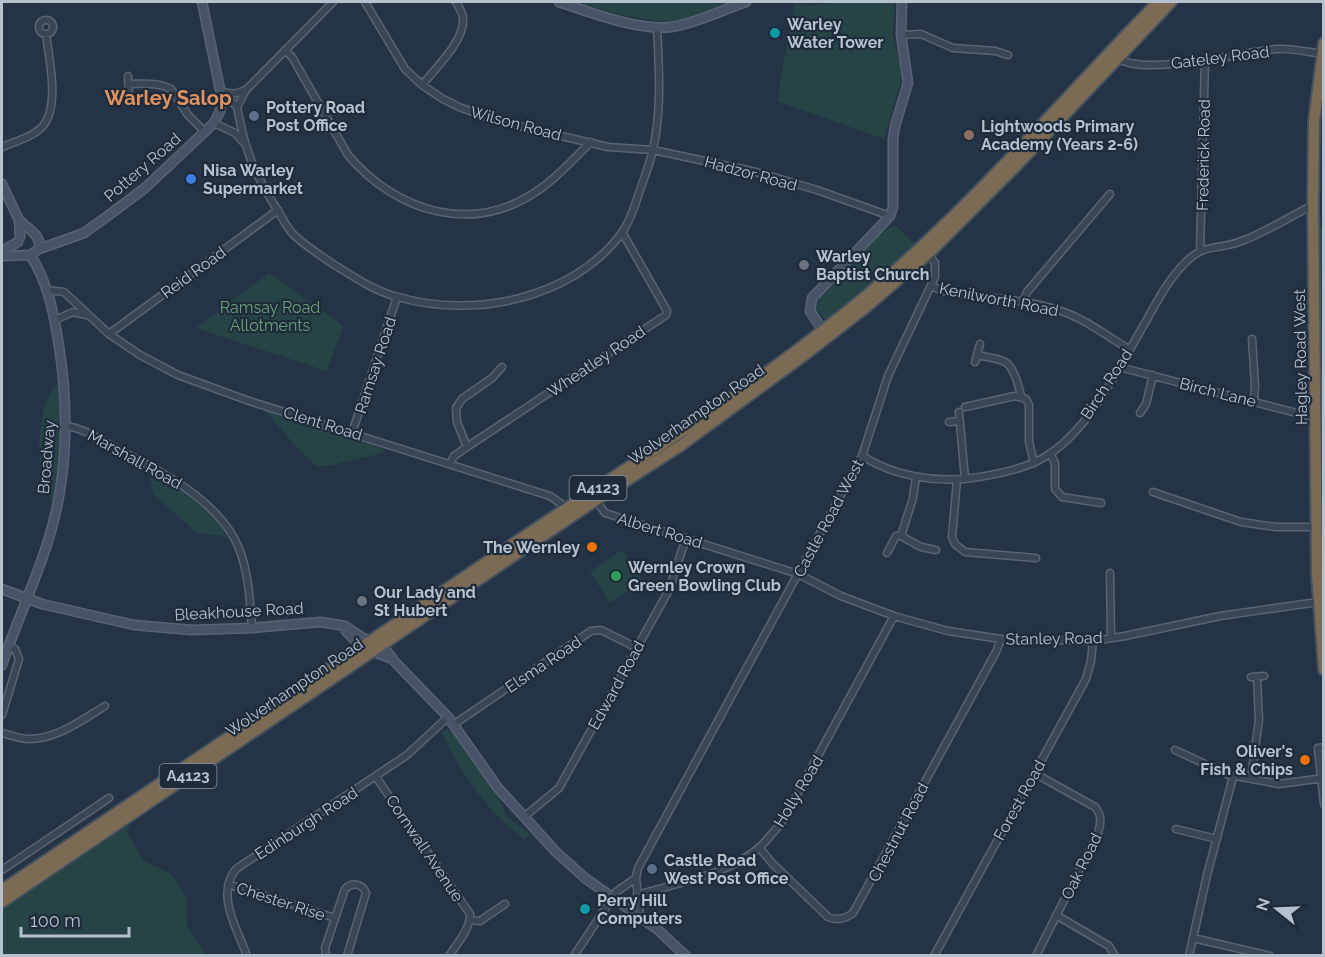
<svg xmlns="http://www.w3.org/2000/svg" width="1325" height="957" font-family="Raleway,sans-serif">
<rect width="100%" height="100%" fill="#243446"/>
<path fill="#264446" d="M 574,2 L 735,2 L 693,18 L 667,23 L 622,15 Z
M 842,2 L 895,2 L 893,35 L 900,67 L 901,81 L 884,139 L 777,101 L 794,4 L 813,5 Z
M 896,226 L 915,244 L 831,317 L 825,319 L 816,309 L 818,297 L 882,231 Z
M 1323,226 L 1323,360 L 1319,357 L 1319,227 Z
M 269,273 L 332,317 L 343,327 L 327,371 L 196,328 Z
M 1323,366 L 1323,572 L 1322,571 L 1319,370 Z
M 59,382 C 61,422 59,461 53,501 C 33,479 35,400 59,382 Z
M 265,410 L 384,449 L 382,453 L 329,466 L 316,466 L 292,442 Z
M 148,469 C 175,475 215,513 227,537 L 197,533 L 154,495 Z
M 622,550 L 643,581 L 610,603 L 590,572 Z
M 447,730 L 453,733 L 499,797 L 506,816 L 530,834 L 525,840 C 488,813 460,772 441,731 Z
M 128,822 L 129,828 L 126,831 L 144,861 L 171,874 L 186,897 L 187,926 L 205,953 L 210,955 L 2,956 L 2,906 Z"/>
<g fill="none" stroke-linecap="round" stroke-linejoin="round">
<g stroke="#586472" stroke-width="9">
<path id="street" d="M 365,2 L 405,69 L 422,85 L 443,99 L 459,107 L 498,121 L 608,147 L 653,150 L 756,172 L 817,190 L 890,216
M39 27a7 7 0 1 1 14 0a7 7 0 1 1-14 0Z
M 901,35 L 921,34 L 953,48 L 995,51 L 1008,55
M 285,50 L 292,57 L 348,155 C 397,213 474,236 540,189 C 559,176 574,158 591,142
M 1118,58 C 1144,77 1243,52 1277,49 C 1291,48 1308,52 1322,54
M 128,76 L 129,101
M 129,84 C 144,84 158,82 171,89 L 188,115 L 205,132
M 422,85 C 435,69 465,40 463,19 C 463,13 459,7 456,2
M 221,91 C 231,95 236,94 245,90
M 222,99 L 233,103 L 237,107 C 245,151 254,173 278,211 C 283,219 287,228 293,234 C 305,246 320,255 333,264 C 354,277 374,291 398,297 C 473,319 572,299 621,234 C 629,223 635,206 639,193 C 644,178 650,164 653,149 C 662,109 659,68 657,27
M 237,107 L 246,90 L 333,2
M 214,123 L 235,133 L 244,143
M 2,147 C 14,142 33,137 43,126 C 60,105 49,59 46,34
M 1200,250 L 1205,60
M 932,286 L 942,291 C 981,298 1023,298 1061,311 C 1085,319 1107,336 1129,349
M 46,290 L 64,292 L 109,334 L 140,355 L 178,375 L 249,401 L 550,496 L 567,508
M 1023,302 L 1027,292 L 1110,194
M 55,320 L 73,312 L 86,315
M 109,334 L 278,210
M 1252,339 L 1255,386 L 1254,401
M 977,355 C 986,357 997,358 1005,362 C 1014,367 1019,387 1021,396
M 975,362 L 980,344
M 1119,367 L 1316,418
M 965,407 L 1015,396 L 1026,399 L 1029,405 L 1029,442 L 1034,463
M 959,412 L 965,479
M 1140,413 L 1146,404 L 1153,375
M 949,422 L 959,421
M 65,426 C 86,428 104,443 123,452 C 165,473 223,504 240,551 C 249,576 250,602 252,628
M 352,433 L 397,297
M 467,447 L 457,422 L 456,408 L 462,399 L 492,378 L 502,367
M 1050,453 L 1055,463 L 1055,489 L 1062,497 L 1101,503
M 862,456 C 894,476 935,483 972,478 C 993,475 1014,471 1033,463 C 1085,441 1118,369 1145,323 C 1156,303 1167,282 1182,266 C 1204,242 1214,251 1239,242 C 1265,233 1289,217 1313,205
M 450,464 L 454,456 L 467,447 L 666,315 L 667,311 L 622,232
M 957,480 L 952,537 L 955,544 L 965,552 L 1036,558
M 1153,492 L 1241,522 L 1276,527 L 1317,527
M 596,500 L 605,513 L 798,574 L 841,596 L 894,616 L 948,631 L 1001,639 L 1093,641 L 1125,636 L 1220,616 L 1318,602
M 901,536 L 913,498 L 916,477
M 887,553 L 896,536 L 901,536 L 921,547 L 936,550
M 1110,573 L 1111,638
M 1251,677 L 1264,676
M 2,715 L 19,659 L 15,649 L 8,647
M 453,725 L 591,631 L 601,630 L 637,648
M 2,733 C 10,735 20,739 29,739 C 57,739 82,720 105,706
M 1324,747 L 1318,748 L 1324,804
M 1175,750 L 1233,777
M 1034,773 L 1095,807 C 1102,815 1101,823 1098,833 L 1036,956
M 376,777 L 470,914 C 470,930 457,943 449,956
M 1251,778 L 1259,720 L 1257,677
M 524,817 L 559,788 L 669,590 L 686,538
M 1176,829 L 1217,839
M 759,847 L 772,863 L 828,917 C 837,921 845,919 853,913 L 996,652 L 1001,639
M 2,870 L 109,798
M 228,884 L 335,918
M 637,895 C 677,883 728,875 760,847 C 768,839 775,830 782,822 L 894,616
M 640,915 L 636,878 L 638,868 L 862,456 L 888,376 L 935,277 L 935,263 L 928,253
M 1056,915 L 1109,946 L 1115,956
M 470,920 L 480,921 L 505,904
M 1193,938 L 1270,956
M 247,956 C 238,930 215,895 236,869 L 407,755 L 448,717
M 326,956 L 325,948 L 345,889 C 352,882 362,883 366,893 L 347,956
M 574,956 L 616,892 L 636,878
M 934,956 L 1086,679 L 1091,661 L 1093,641
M 1189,956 L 1207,875 L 1233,777 L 1236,776 L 1279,784 L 1324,778"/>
</g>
<g stroke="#586472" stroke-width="11">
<path id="secondary" d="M 559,2 C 589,12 639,31 671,27 C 697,23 722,10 746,2
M 2,184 L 19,220 L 20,237
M 39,249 L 84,233 L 109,215 L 145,188 L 214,123 L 220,111 L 222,99 L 202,2
M 2,251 L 18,242
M 2,256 L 30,255 L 39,249 C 42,235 28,229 19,220
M 823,331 L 810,311 L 812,298 L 890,216 L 893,207 L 893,139 L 895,126 L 908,83 L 901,35 L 902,2
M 2,589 L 42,604 L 134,625 L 192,630 L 252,628 L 321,622 L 345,626 L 363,638 L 382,645 L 395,662 L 448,717 L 498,788 L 556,852 L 585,878 L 657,929 L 686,956
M 346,631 L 361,647 L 390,658
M 2,665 C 16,623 35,583 48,541 C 68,479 69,409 59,346 C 54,315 48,281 30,255"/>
</g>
<g stroke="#44515f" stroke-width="14">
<path id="highway" d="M 1324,43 L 1314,121 L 1313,205 L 1317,574 L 1324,670
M 2,890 C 173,776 343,659 513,544 C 633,463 757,387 868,294 C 973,206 1063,99 1158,2
M 2,902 L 596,500 L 680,446 L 803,356 L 865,308 L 928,254 L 1017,165 L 1171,2"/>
</g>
<use href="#street" stroke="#394655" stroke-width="6"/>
<use href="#secondary" stroke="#475468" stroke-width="8"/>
<use href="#highway" stroke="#7b6b55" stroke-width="10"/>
</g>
<g fill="#0f9aa8" stroke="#1e2b3a" stroke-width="2">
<circle cx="775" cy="33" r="6"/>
<circle cx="585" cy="909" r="6"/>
</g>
<g fill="#5c6f8a" stroke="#1e2b3a" stroke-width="2">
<circle cx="254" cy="116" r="6"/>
<circle cx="652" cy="869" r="6"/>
</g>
<circle fill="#8d6e63" stroke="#1e2b3a" stroke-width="2" cx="969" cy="135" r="6"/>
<circle fill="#3f7fe0" stroke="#1e2b3a" stroke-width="2" cx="191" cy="179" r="6"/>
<g fill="#6b7280" stroke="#1e2b3a" stroke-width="2">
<circle cx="804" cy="265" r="6"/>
<circle cx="362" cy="601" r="6"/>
</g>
<g fill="#e8710a" stroke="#1e2b3a" stroke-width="2">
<circle cx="592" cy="547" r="6"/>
<circle cx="1305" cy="760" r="6"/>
</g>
<circle fill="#2e9e5b" stroke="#1e2b3a" stroke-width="2" cx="616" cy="576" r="6"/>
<g text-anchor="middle" stroke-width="4.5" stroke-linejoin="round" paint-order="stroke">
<g fill="#1e2b3a" stroke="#8994a2" stroke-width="1.5">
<rect x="569.5" y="476" width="57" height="24" rx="4.5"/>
<rect x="159.5" y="764" width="57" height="24" rx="4.5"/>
</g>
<g font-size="15" font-weight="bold" fill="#b7c1ce">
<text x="598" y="493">A4123</text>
<text x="188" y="781">A4123</text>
</g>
<g font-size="16" font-weight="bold" fill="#b7c1ce" stroke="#1e2b3a" text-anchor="start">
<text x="787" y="30">Warley<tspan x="787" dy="18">Water Tower</tspan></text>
<text x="266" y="113">Pottery Road<tspan x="266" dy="18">Post Office</tspan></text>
<text x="981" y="132">Lightwoods Primary<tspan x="981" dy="18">Academy (Years 2-6)</tspan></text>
<text x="203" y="176">Nisa Warley<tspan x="203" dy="18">Supermarket</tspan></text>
<text x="816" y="262">Warley<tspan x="816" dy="18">Baptist Church</tspan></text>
<text x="580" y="553" text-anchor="end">The Wernley</text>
<text x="628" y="573">Wernley Crown<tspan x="628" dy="18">Green Bowling Club</tspan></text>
<text x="374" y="598">Our Lady and<tspan x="374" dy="18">St Hubert</tspan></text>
<text x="1293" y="757" text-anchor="end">Oliver's<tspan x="1293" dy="18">Fish &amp; Chips</tspan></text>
<text x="664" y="866">Castle Road<tspan x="664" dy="18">West Post Office</tspan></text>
<text x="597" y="906">Perry Hill<tspan x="597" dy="18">Computers</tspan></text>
</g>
<g font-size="16" fill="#b7c1ce" stroke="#1e2b3a">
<text transform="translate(1220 57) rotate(-7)" y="6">Gateley Road</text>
<text transform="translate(516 123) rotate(15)" y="6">Wilson Road</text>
<text transform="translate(1203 155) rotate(-89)" y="6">Frederick Road</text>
<text transform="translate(142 167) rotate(-41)" y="6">Pottery Road</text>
<text transform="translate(751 173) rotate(15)" y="6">Hadzor Road</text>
<text transform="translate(193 272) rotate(-36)" y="6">Reid Road</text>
<text transform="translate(999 299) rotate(11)" y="6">Kenilworth Road</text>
<text transform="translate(1300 357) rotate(-91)" y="6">Hagley Road West</text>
<text transform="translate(596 361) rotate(-34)" y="6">Wheatley Road</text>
<text transform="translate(375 365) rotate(-72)" y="6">Ramsay Road</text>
<text transform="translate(1106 384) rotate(-57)" y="6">Birch Road</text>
<text transform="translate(1218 392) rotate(14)" y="6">Birch Lane</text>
<text transform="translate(696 414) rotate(-35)" y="6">Wolverhampton Road</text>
<text transform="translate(323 423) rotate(17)" y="6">Clent Road</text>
<text transform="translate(46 457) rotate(-85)" y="6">Broadway</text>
<text transform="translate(135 459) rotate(29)" y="6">Marshall Road</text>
<text transform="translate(828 518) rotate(-62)" y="6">Castle Road West</text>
<text transform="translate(660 530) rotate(17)" y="6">Albert Road</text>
<text transform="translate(239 611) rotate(-3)" y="6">Bleakhouse Road</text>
<text transform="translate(1054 638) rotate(-1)" y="6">Stanley Road</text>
<text transform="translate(543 664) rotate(-34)" y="6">Elsma Road</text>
<text transform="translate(616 685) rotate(-61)" y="6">Edward Road</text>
<text transform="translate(294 687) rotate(-34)" y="6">Wolverhampton Road</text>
<text transform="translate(798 791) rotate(-59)" y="6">Holly Road</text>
<text transform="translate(1019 800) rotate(-61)" y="6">Forest Road</text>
<text transform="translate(306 823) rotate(-33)" y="6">Edinburgh Road</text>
<text transform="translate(898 832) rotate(-62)" y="6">Chestnut Road</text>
<text transform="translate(425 848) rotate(56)" y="6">Cornwall Avenue</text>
<text transform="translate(1081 866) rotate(-64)" y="6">Oak Road</text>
<text transform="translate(281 901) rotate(18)" y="6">Chester Rise</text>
</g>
<g font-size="16" fill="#6ba176" stroke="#1e2b3a">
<text x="270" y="313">Ramsay Road<tspan x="270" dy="18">Allotments</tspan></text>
</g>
<g font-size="20" font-weight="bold" fill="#e1925f" stroke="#1e2b3a">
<text x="168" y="105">Warley Salop</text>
</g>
</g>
<rect width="1325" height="957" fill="none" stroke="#b7c1ce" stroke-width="6"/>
<g transform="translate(1277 909) rotate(288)" stroke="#1e2b3a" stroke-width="4.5" paint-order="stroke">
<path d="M0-4.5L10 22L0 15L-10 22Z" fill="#b7c1ce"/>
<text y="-9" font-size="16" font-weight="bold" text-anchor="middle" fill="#b7c1ce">N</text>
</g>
<path d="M21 927v9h108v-9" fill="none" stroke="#b7c1ce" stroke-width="3"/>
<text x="30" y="927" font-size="18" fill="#b7c1ce" stroke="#1e2b3a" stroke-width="4.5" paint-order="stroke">100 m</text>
</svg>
